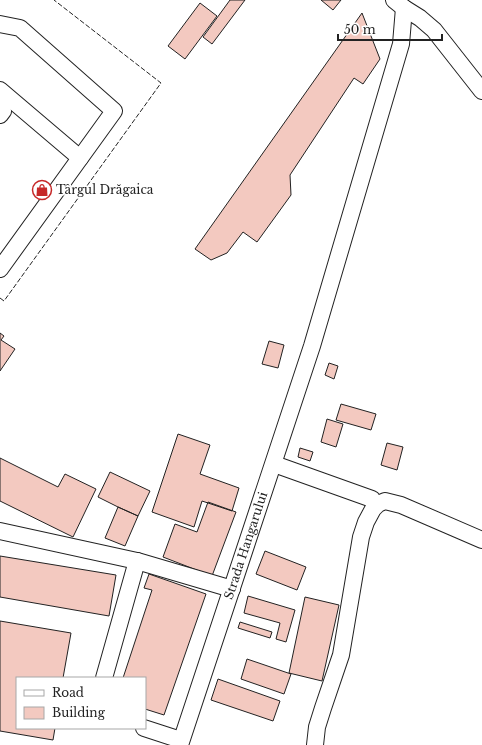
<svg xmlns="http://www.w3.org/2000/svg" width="482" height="745" font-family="'Libre Baskerville',serif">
<rect width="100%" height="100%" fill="#fff"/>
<path fill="#f3c9c0" stroke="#222" d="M 230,0 L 245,0 L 212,44 L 203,37 Z
M 321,0 L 341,0 L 333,10 Z
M 200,3 L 217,16 L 185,59 L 168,46 Z
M 362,13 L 380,59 L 363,84 L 354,78 L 290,175 L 291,195 L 257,242 L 243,232 L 227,253 L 211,260 L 195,249 Z
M 0,333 L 4,336 L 1,340 L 15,349 L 0,371 Z
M 269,341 L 284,345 L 278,368 L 262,364 Z
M 329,363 L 338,366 L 334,379 L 325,375 Z
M 341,404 L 376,414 L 371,430 L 336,420 Z
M 327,419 L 343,424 L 336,447 L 321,442 Z
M 178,434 L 210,445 L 200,474 L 239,488 L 232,511 L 202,501 L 194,527 L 152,512 Z
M 387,443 L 403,447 L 397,470 L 381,465 Z
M 300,448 L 313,452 L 310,461 L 298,457 Z
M 0,458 L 58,487 L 65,474 L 96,489 L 73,537 L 0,501 Z
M 110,472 L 150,491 L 138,516 L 118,507 L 98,497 Z
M 208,502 L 236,512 L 212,576 L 163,557 L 175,524 L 197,532 Z
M 118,507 L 138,516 L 125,546 L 105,538 Z
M 265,551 L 306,567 L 297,590 L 256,574 Z
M 0,556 L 116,575 L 109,616 L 0,597 Z
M 149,574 L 206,594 L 164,715 L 145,709 L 145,678 L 123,678 L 152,590 L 144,588 Z
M 248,596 L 295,610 L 286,642 L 276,639 L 280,623 L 244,613 Z
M 305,597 L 339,605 L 322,681 L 289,673 Z
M 0,621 L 71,633 L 63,678 L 17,678 L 17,728 L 55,728 L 53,740 L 0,731 Z
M 240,622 L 272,632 L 270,638 L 238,628 Z
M 247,659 L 291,674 L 284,694 L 241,679 Z
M 218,679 L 280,701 L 273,721 L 211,700 Z"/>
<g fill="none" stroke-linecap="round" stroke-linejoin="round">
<g stroke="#222" stroke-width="18">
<g id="minor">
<path d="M 394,0 L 404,8 L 420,18 L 434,30 L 482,91"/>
<path d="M 0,24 L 20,28 L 114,111 L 0,269"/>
<path d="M 0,90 L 80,158"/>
<path d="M 0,104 L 3,111 L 0,115"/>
<path d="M 274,464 L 372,499"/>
<path d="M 0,531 L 137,561 L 232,589"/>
<path d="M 104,678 L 137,561"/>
<path d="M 144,728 L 181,740"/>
<path id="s1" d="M 180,745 L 312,346 L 401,44 L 404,8"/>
<path d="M 315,745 L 317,727 L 323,708 L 341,655 L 361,537 L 366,522 L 373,509 L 378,504 L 385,501 L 401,505 L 482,540"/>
</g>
</g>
<use href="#minor" stroke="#fff" stroke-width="16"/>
<path stroke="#222" stroke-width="1" stroke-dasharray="5 2" stroke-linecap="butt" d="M 0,298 L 4,301 L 161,83 L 54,0"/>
</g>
<defs>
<g id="shop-ring" transform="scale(1)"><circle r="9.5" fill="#fff" stroke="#c62828" stroke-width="1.5"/><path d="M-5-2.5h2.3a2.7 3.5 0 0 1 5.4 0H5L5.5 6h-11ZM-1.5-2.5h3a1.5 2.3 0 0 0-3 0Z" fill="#c62828"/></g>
</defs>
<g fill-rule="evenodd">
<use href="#shop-ring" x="42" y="190"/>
</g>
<g text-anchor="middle" stroke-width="3" stroke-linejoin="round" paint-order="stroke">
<g font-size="12" fill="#222" stroke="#fff" text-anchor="start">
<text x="56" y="194">Târgul Drăgaica</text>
</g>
<g font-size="12" fill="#222" stroke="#fff">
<text dy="4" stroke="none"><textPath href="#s1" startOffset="210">Strada Hangarului</textPath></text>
</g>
</g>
<rect x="16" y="677" width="130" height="52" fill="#ffffff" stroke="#a7a7a7"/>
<rect x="24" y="690" width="20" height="6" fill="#ffffff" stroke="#a7a7a7"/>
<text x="52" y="697" font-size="12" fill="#222222">Road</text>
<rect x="24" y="707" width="20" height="12" fill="#f3c9c0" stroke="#a7a7a7"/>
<text x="52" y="717" font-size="12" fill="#222222">Building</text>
<path d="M338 34v6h104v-6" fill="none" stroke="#222222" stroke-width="2"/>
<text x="344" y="34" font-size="12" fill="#222222" stroke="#ffffff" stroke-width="3" paint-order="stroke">50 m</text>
</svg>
